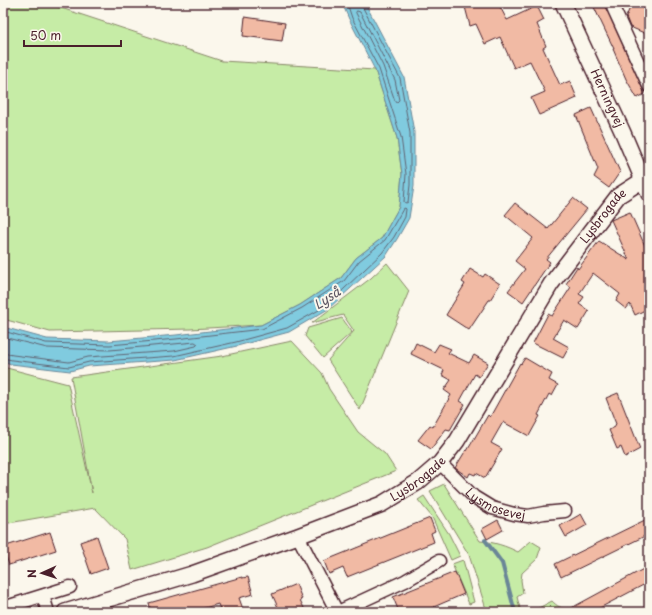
<svg xmlns="http://www.w3.org/2000/svg" width="652" height="615" font-family="'Playpen Sans',sans-serif">
<rect width="100%" height="100%" fill="#fbf7ec"/>
<filter id="ink" filterUnits="userSpaceOnUse"><feTurbulence type="fractalNoise" baseFrequency=".025" numOctaves="2"/><feDisplacementMap in="SourceGraphic" scale="8" xChannelSelector="R" yChannelSelector="G"/><feConvolveMatrix kernelMatrix="1 2 1 2 8 2 1 2 1" color-interpolation-filters="sRGB"/></filter>
<g filter="url(#ink)">
<path fill="#c6eca6" stroke="#888668" d="M 3,3 L 46,3 L 222,61 L 375,70 L 397,138 L 402,174 L 399,207 L 382,238 L 356,258 L 341,278 L 300,305 L 261,325 L 190,329 L 50,332 L 3,319 Z
M 387,263 L 409,291 L 360,410 L 328,360 L 354,331 L 343,315 L 312,323 L 371,278 Z
M 342,318 L 352,332 L 323,358 L 305,336 L 308,328 Z
M 292,341 L 322,373 L 329,389 L 358,432 L 385,454 L 396,471 L 207,547 L 132,570 L 125,539 L 95,508 L 3,524 L 3,367 L 68,384 L 92,493 L 71,377 L 222,356 Z
M 444,484 L 480,541 C 494,542 506,546 518,552 L 531,541 L 541,547 L 537,559 L 522,573 L 521,580 L 523,593 L 517,597 L 521,612 L 487,612 L 469,555 L 430,491 Z
M 424,496 L 449,534 L 460,556 L 451,560 L 432,517 L 418,500 Z
M 463,560 L 474,602 L 469,604 L 452,564 Z
M 552,601 C 557,606 561,609 569,608 L 571,612 L 531,612 Z"/>
<path fill="#80cbdf" stroke="#6a8697" d="M 342,3 L 365,3 L 404,77 L 414,132 L 414,186 L 409,218 L 397,239 L 386,256 L 328,309 L 289,332 L 237,346 L 175,360 L 89,366 L 70,371 L 11,364 L 3,361 L 3,327 L 47,339 L 109,341 L 176,335 L 261,325 L 300,305 L 341,278 L 356,258 L 382,238 L 399,207 L 402,174 L 397,138 L 375,70 L 349,19 Z"/>
<g fill="none" stroke-linecap="round" stroke-linejoin="round">
<path stroke="#606473" stroke-width="1" d="M 347,3 L 352,18 L 379,69 L 401,137 L 406,174 L 404,202 L 406,203 L 408,202 L 410,185 L 410,133 L 400,78 L 362,6 L 362,3
M 357,11 L 360,12 L 395,80 L 399,100 L 397,102 L 395,101 L 383,66 L 357,15 L 356,13 Z
M 3,331 L 46,343 L 110,345 L 176,339 L 262,329 L 302,308 L 344,281 L 359,261 L 385,240 L 403,209 L 405,208 L 406,209 L 405,217 L 394,237 L 382,253 L 326,306 L 287,328 L 236,342 L 174,356 L 89,362 L 69,367 L 12,360 L 3,358
M 3,337 L 47,348 L 110,350 L 195,342 L 198,344 L 196,346 L 174,351 L 88,357 L 69,362 L 13,355 L 3,353"/>
<path stroke="#6a8697" stroke-width="4" d="M 485,540 L 502,563 L 515,612"/>
</g>
<path fill="#f1baa4" stroke="#4a1f2b" d="M 464,3 L 498,3 L 507,20 L 537,6 L 544,20 L 537,24 L 546,46 L 543,48 L 560,85 L 570,81 L 577,98 L 539,115 L 531,98 L 545,92 L 530,61 L 514,68 L 500,37 L 485,44 L 476,24 L 470,26 Z
M 592,3 L 604,3 L 645,94 L 637,98 L 626,79 L 613,49 L 614,49 Z
M 632,3 L 649,3 L 649,35 L 630,27 L 626,17 Z
M 245,17 L 285,23 L 282,41 L 243,36 Z
M 591,108 L 620,172 L 609,188 L 594,177 L 598,169 L 576,115 Z
M 573,198 L 587,209 L 546,259 L 550,262 L 523,302 L 508,291 L 525,269 L 515,261 L 533,238 L 505,215 L 515,203 L 548,229 Z
M 630,212 L 649,255 L 649,308 L 635,315 L 630,304 L 626,309 L 616,301 L 620,294 L 593,273 L 579,294 L 584,297 L 579,304 L 589,311 L 578,329 L 564,320 L 553,338 L 569,347 L 563,358 L 533,343 L 548,314 L 552,316 L 571,287 L 566,284 L 577,267 L 578,269 L 599,241 L 629,260 L 611,220 Z
M 470,269 L 483,277 L 485,274 L 500,284 L 490,300 L 489,300 L 469,330 L 446,315 L 465,284 L 462,282 Z
M 416,343 L 434,352 L 439,344 L 451,349 L 448,353 L 469,363 L 474,355 L 488,363 L 479,377 L 475,374 L 460,401 L 465,404 L 450,430 L 446,429 L 431,449 L 418,440 L 430,425 L 433,427 L 451,395 L 444,390 L 451,380 L 442,375 L 444,370 L 411,354 Z
M 525,358 L 552,374 L 549,380 L 558,385 L 552,396 L 549,394 L 538,415 L 540,416 L 529,436 L 503,422 L 491,443 L 502,449 L 485,478 L 476,473 L 475,475 L 470,473 L 468,477 L 455,468 L 466,450 L 467,451 L 488,415 L 490,417 L 520,363 L 521,364 Z
M 618,393 L 640,449 L 625,457 L 621,447 L 617,449 L 609,430 L 615,427 L 615,425 L 616,424 L 606,398 Z
M 581,514 L 587,525 L 566,537 L 560,526 Z
M 430,518 L 435,531 L 431,533 L 434,542 L 347,577 L 343,568 L 329,574 L 324,561 Z
M 649,518 L 649,534 L 561,577 L 555,564 Z
M 498,520 L 503,530 L 487,539 L 482,529 Z
M 50,532 L 56,550 L 9,565 L 3,547 Z
M 97,536 L 108,568 L 91,574 L 80,542 Z
M 649,566 L 649,582 L 592,612 L 564,612 Z
M 455,572 L 464,594 L 422,612 L 399,612 L 393,597 Z
M 242,577 L 242,578 L 248,577 L 253,594 L 239,598 L 244,612 L 221,612 L 218,604 L 191,612 L 151,612 L 149,603 Z
M 296,584 L 302,599 L 300,600 L 306,612 L 280,612 L 272,594 Z"/>
<g fill="none" stroke-linecap="round" stroke-linejoin="round">
<g stroke="#4a1f2b" stroke-width="15">
<g id="minor">
<path d="M 611,3 L 649,86"/>
<path id="s1" d="M 440,463 L 474,497 L 492,508 L 514,514 L 528,516 L 544,513 L 565,511"/>
<path d="M 298,536 L 337,612"/>
<path d="M 43,596 L 48,612"/>
<path d="M 3,608 L 70,587"/>
<path d="M 338,612 L 405,581 L 439,561"/>
</g>
</g>
<g stroke="#4a1f2b" stroke-width="18">
<g id="tertiary">
<path id="s2" d="M 563,3 L 623,133 L 649,194"/>
<path id="s3" d="M 65,612 L 192,574 L 298,536 L 382,504 L 418,482 L 440,463 L 457,441 L 551,284 L 618,196 L 643,180"/>
</g>
</g>
<use href="#minor" stroke="#fbf7ec" stroke-width="12"/>
<use href="#tertiary" stroke="#fbf7ec" stroke-width="15"/>
</g>
</g>
<g text-anchor="middle" stroke-width="4" stroke-linejoin="round" paint-order="stroke">
<g font-size="12" fill="#4a1f2b" stroke="#fbf7ec">
<text dy="4" stroke="none"><textPath href="#s2" startOffset="105">Herningvej</textPath></text>
<text dy="4" stroke="none"><textPath href="#s3" startOffset="703">Lysbrogade</textPath></text>
<text dy="4" stroke="none"><textPath href="#s3" startOffset="379">Lysbrogade</textPath></text>
<text dy="4" stroke="none"><textPath href="#s1" startOffset="71">Lysmosevej</textPath></text>
</g>
<g font-size="13" font-style="italic" fill="#5a5361" stroke="#fbf7ec">
<text transform="translate(327 298) rotate(-33)" y="5">Lyså</text>
</g>
</g>
<rect width="652" height="615" fill="none" stroke="#fbf7ec" stroke-width="16"/>
<rect x="8" y="8" width="636" height="599" fill="none" stroke="#4a1f2b" stroke-width="1.5" filter="url(#ink)"/>
<g transform="translate(42 573) rotate(267)" stroke="#fbf7ec" stroke-width="3" paint-order="stroke">
<path d="M0-3L7 15L0 10L-7 15Z" fill="#4a1f2b"/>
<text y="-6" font-size="11" font-weight="bold" text-anchor="middle" fill="#4a1f2b">N</text>
</g>
<path d="M24 40v6h97v-6" fill="none" stroke="#4a1f2b" stroke-width="2"/>
<text x="30" y="40" font-size="12" fill="#4a1f2b" stroke="#fbf7ec" stroke-width="3" paint-order="stroke">50 m</text>
</svg>
